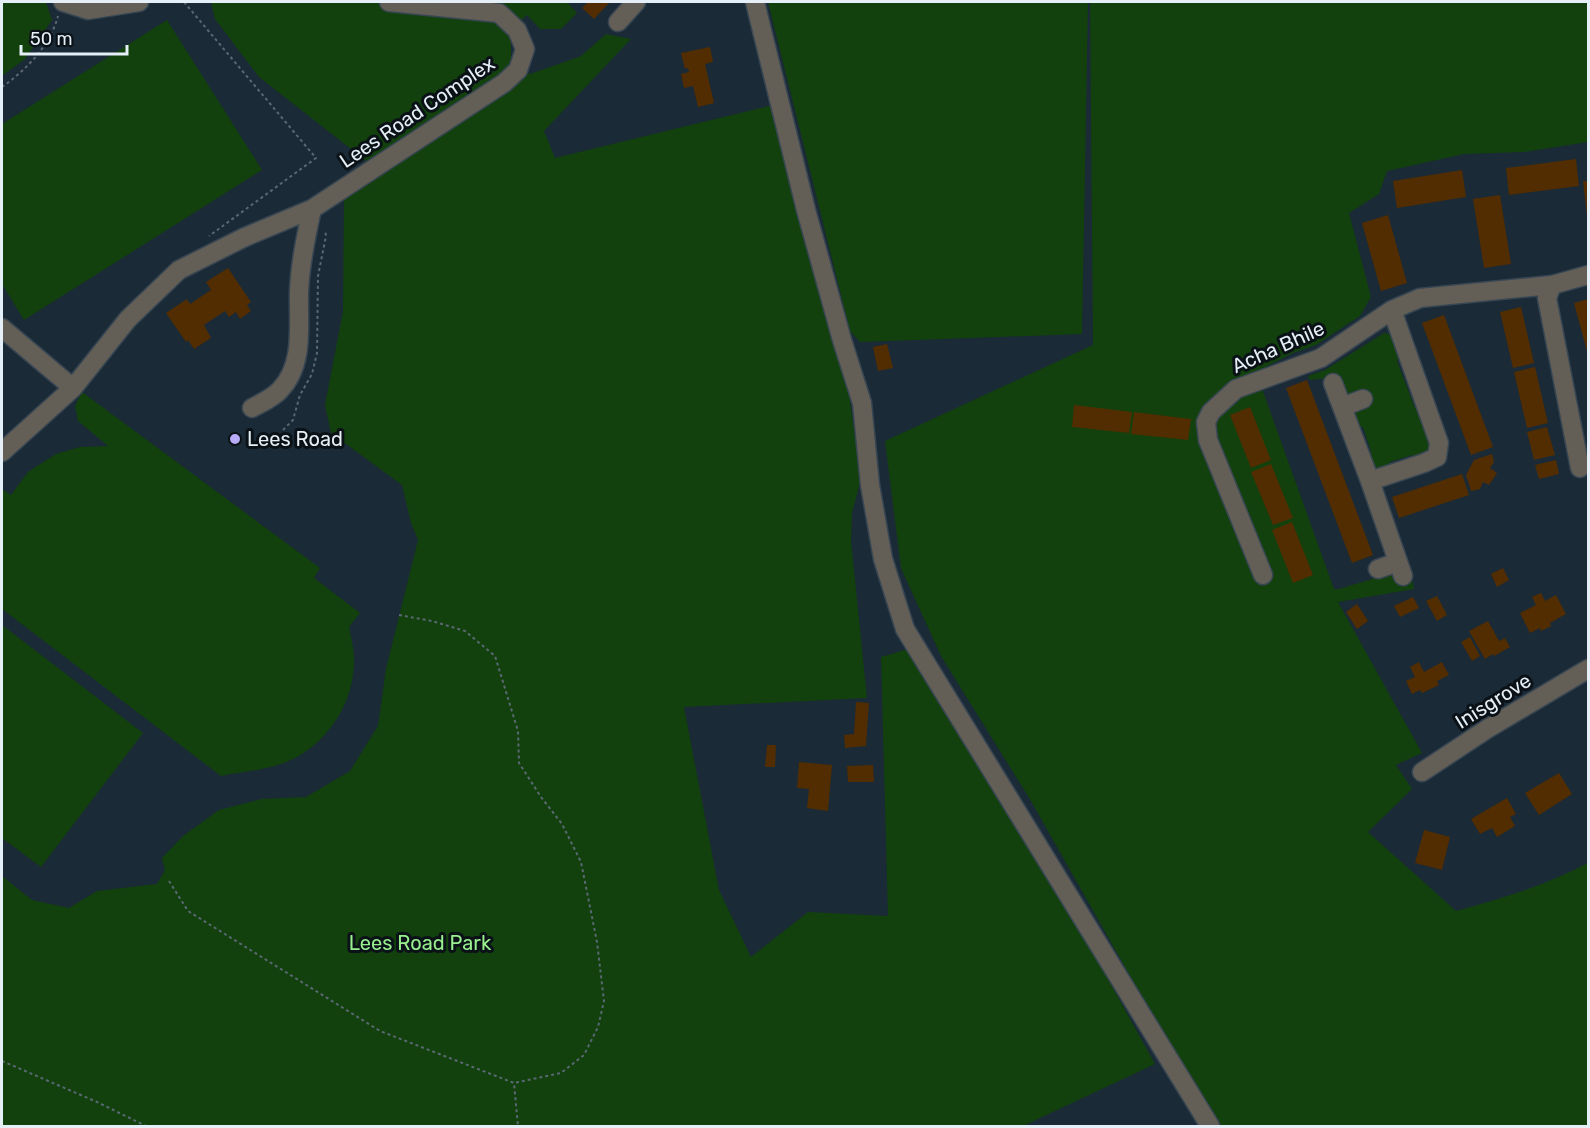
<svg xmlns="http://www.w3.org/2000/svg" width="1590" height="1128" font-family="Rubik,sans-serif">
<rect width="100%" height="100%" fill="#1b2a37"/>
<path fill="#12410d" d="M 2,2 L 46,2 L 52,20 L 25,59 L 2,76 Z
M 211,2 L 567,2 L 577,13 L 561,29 L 540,29 L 527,15 L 511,30 L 511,64 L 530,74 L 581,56 L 606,34 L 631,39 L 544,131 L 555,158 L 773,105 L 848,387 L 861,479 L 852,513 L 851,541 L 867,698 L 684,707 L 719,890 L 751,957 L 808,912 L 888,916 L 881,657 L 908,649 L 1093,952 L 1155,1064 L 1023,1126 L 2,1126 L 2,876 L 32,900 L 69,908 L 97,891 L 157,884 L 165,870 L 162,858 L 183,836 L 219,810 L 262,799 L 306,797 L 350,771 L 378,726 L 386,669 L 418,540 L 411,523 L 402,485 L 331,433 L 325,405 L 343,311 L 344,200 L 378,178 L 365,160 L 259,77 L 215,19 Z
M 768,2 L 1088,2 L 1082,334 L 860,342 L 850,331 Z
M 1090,2 L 1588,2 L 1588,142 L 1524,152 L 1464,154 L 1387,171 L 1379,194 L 1349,213 L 1371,297 L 1360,316 L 1316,345 L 1293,353 L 1256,372 L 1334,589 L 1339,589 L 1389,574 L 1397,578 L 1400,585 L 1413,582 L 1414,589 L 1338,602 L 1422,753 L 1396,765 L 1412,789 L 1368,832 L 1456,911 C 1502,899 1546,885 1588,863 L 1588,1126 L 1219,1126 L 1176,1057 L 1031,801 L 941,656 L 901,568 L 885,441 L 1093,345 Z
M 167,20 L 262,170 L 24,320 L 2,284 L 2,124 Z
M 1384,333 L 1389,334 L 1402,355 L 1397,361 L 1415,408 L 1422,410 L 1432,442 L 1425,455 L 1417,459 L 1412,455 L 1390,462 L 1388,468 C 1375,472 1373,467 1366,457 L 1371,451 L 1363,427 L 1356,425 C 1350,409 1359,406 1372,401 L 1370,391 L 1350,395 L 1344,390 L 1337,373 L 1327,378 L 1310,380 L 1308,376 L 1325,370 Z
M 82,392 L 320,568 L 314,578 L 360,613 L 349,627 C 351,637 354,649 354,659 C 355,703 326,747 284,763 C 265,770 241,772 221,776 L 2,609 L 3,490 L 11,495 L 28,472 L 56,454 L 80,447 L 108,446 L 78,421 L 75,406 Z
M 2,625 L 143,733 L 41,867 L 2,838 Z"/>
<path fill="#512d01" d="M 588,2 L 610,2 L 594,19 L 582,8 Z
M 710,47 L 713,62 L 705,64 L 714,103 L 698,107 L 693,86 L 684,88 L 681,74 L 689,72 L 688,68 L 685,69 L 681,53 Z
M 1576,159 L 1579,186 L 1509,195 L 1506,168 Z
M 1462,170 L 1466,197 L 1397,208 L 1393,181 Z
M 1583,181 L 1588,181 L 1588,216 L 1587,216 Z
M 1500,195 L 1511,264 L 1484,268 L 1473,199 Z
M 1388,215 L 1407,283 L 1381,291 L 1362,223 Z
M 228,268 L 251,302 L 247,305 L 251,311 L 240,319 L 236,312 L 229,317 L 225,311 L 204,325 L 211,338 L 194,349 L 188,340 L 186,342 L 166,313 L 187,299 L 190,304 L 211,290 L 206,282 Z
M 1588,299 L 1588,355 L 1574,303 Z
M 1521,307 L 1534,363 L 1513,368 L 1500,312 Z
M 1444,315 L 1493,447 L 1471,455 L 1422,323 Z
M 887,344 L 893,368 L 878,371 L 873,347 Z
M 1535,367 L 1548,423 L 1527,428 L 1514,372 Z
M 1307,380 L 1373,555 L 1352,563 L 1286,388 Z
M 1074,405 L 1132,412 L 1129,433 L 1072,427 Z
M 1250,407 L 1271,460 L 1251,468 L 1230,415 Z
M 1134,412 L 1191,419 L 1188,440 L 1131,434 Z
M 1547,427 L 1555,455 L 1534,460 L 1527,432 Z
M 1492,454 L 1494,462 L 1490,468 L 1497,473 L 1489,485 L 1483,482 L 1480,489 L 1471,491 L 1466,475 L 1474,460 Z
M 1556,460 L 1559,474 L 1539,479 L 1535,465 Z
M 1271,464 L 1293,518 L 1273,525 L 1251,472 Z
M 1462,474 L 1469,495 L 1399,518 L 1392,497 Z
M 1292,522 L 1313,575 L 1293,583 L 1272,530 Z
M 1503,568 L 1509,580 L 1497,587 L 1491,574 Z
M 1541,593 L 1545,601 L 1556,595 L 1566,614 L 1550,623 L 1551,626 L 1541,631 L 1540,628 L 1530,633 L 1520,613 L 1536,605 L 1532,597 Z
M 1437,596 L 1447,615 L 1437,621 L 1426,601 Z
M 1413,597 L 1419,608 L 1400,617 L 1394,606 Z
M 1357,604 L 1368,621 L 1357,629 L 1346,612 Z
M 1488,621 L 1499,641 L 1505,638 L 1510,647 L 1494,656 L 1493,654 L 1485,659 L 1469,631 Z
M 1470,637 L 1480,656 L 1472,661 L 1461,642 Z
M 1419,662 L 1424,672 L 1442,662 L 1449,675 L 1437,681 L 1439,685 L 1422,693 L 1420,690 L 1412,694 L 1406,681 L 1415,677 L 1410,667 Z
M 856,702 L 869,703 L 866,746 L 845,748 L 844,735 L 854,734 Z
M 767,745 L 776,745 L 775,767 L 765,767 Z
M 799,762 L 832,765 L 828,811 L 807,808 L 809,789 L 797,788 Z
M 873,765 L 874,782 L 848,782 L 847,766 Z
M 1559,773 L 1572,794 L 1539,815 L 1525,793 Z
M 1507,798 L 1516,814 L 1510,817 L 1515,826 L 1497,837 L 1492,828 L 1480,834 L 1471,819 Z
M 1424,830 L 1450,837 L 1442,870 L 1415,863 Z"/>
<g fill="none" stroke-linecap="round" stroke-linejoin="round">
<g stroke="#374652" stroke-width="21">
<path id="minor" d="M 63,2 L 88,10 L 139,2
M 755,2 L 806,210 L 842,340 L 862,403 L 870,485 L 883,559 L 905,629 L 1210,1126
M 618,22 L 636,2
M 1552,285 L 1547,298 L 1580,468
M 2,328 L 73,388 L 128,319 L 179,270 L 245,237 L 312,209
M 1333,383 L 1370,481
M 1342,407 L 1363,399
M 252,408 C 261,403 273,398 280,390 C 305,364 298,325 299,292 C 300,264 306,236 312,209 L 504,83 L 518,70 L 525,49 L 517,30 L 499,13 L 389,2
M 2,452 L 73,388
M 1378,569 L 1398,562
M 1263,575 L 1208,440 L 1206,422 L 1211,412 L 1236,389 L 1321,358 L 1392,310
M 1403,576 L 1370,481 L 1424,463 L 1437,457 L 1439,443 L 1392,310 L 1420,298 L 1552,285 L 1588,275
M 1422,772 L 1487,729 L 1588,669"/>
</g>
<path stroke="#5a6873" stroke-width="2" stroke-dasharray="3 3" stroke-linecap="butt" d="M 184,2 L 316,158 L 209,236
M 2,87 C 26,70 50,46 58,16
M 283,430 L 293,420 L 300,395 L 312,374 L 317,353 L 318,276 L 326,236 L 325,230
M 399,615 L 432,621 L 465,631 L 495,656 L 518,731 L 519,763 L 541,797 L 562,824 L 581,862 L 597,942 L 604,1001 L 598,1027 L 584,1055 L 561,1073 L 514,1083
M 169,881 L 188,911 L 380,1031 L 514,1083 L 518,1126
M 2,1061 L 97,1102 L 146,1126"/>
<use href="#minor" stroke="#635f57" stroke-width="18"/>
</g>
<circle fill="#b8abf7" stroke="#0b1217" stroke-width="2" cx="235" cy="439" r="6"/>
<g text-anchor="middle" stroke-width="6" stroke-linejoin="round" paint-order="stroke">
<g font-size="20" fill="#e5eff7" stroke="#0b1217">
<text transform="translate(417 112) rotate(-34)" y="7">Lees Road Complex</text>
<text transform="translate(1278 347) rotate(-24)" y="7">Acha Bhile</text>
<text transform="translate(1493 701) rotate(-32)" y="7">Inisgrove</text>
</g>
<g font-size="20" fill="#e5eff7" stroke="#0b1217" text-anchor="start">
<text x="247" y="446">Lees Road</text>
</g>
<g font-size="20" fill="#97ef8d" stroke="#0b1217">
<text x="420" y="950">Lees Road Park</text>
</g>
</g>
<rect width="1590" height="1128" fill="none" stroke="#e5eff7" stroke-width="6"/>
<path d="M21 45v9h106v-9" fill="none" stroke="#e5eff7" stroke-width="3"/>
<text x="30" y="45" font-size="18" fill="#e5eff7" stroke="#0b1217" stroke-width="4.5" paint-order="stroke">50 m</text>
</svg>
